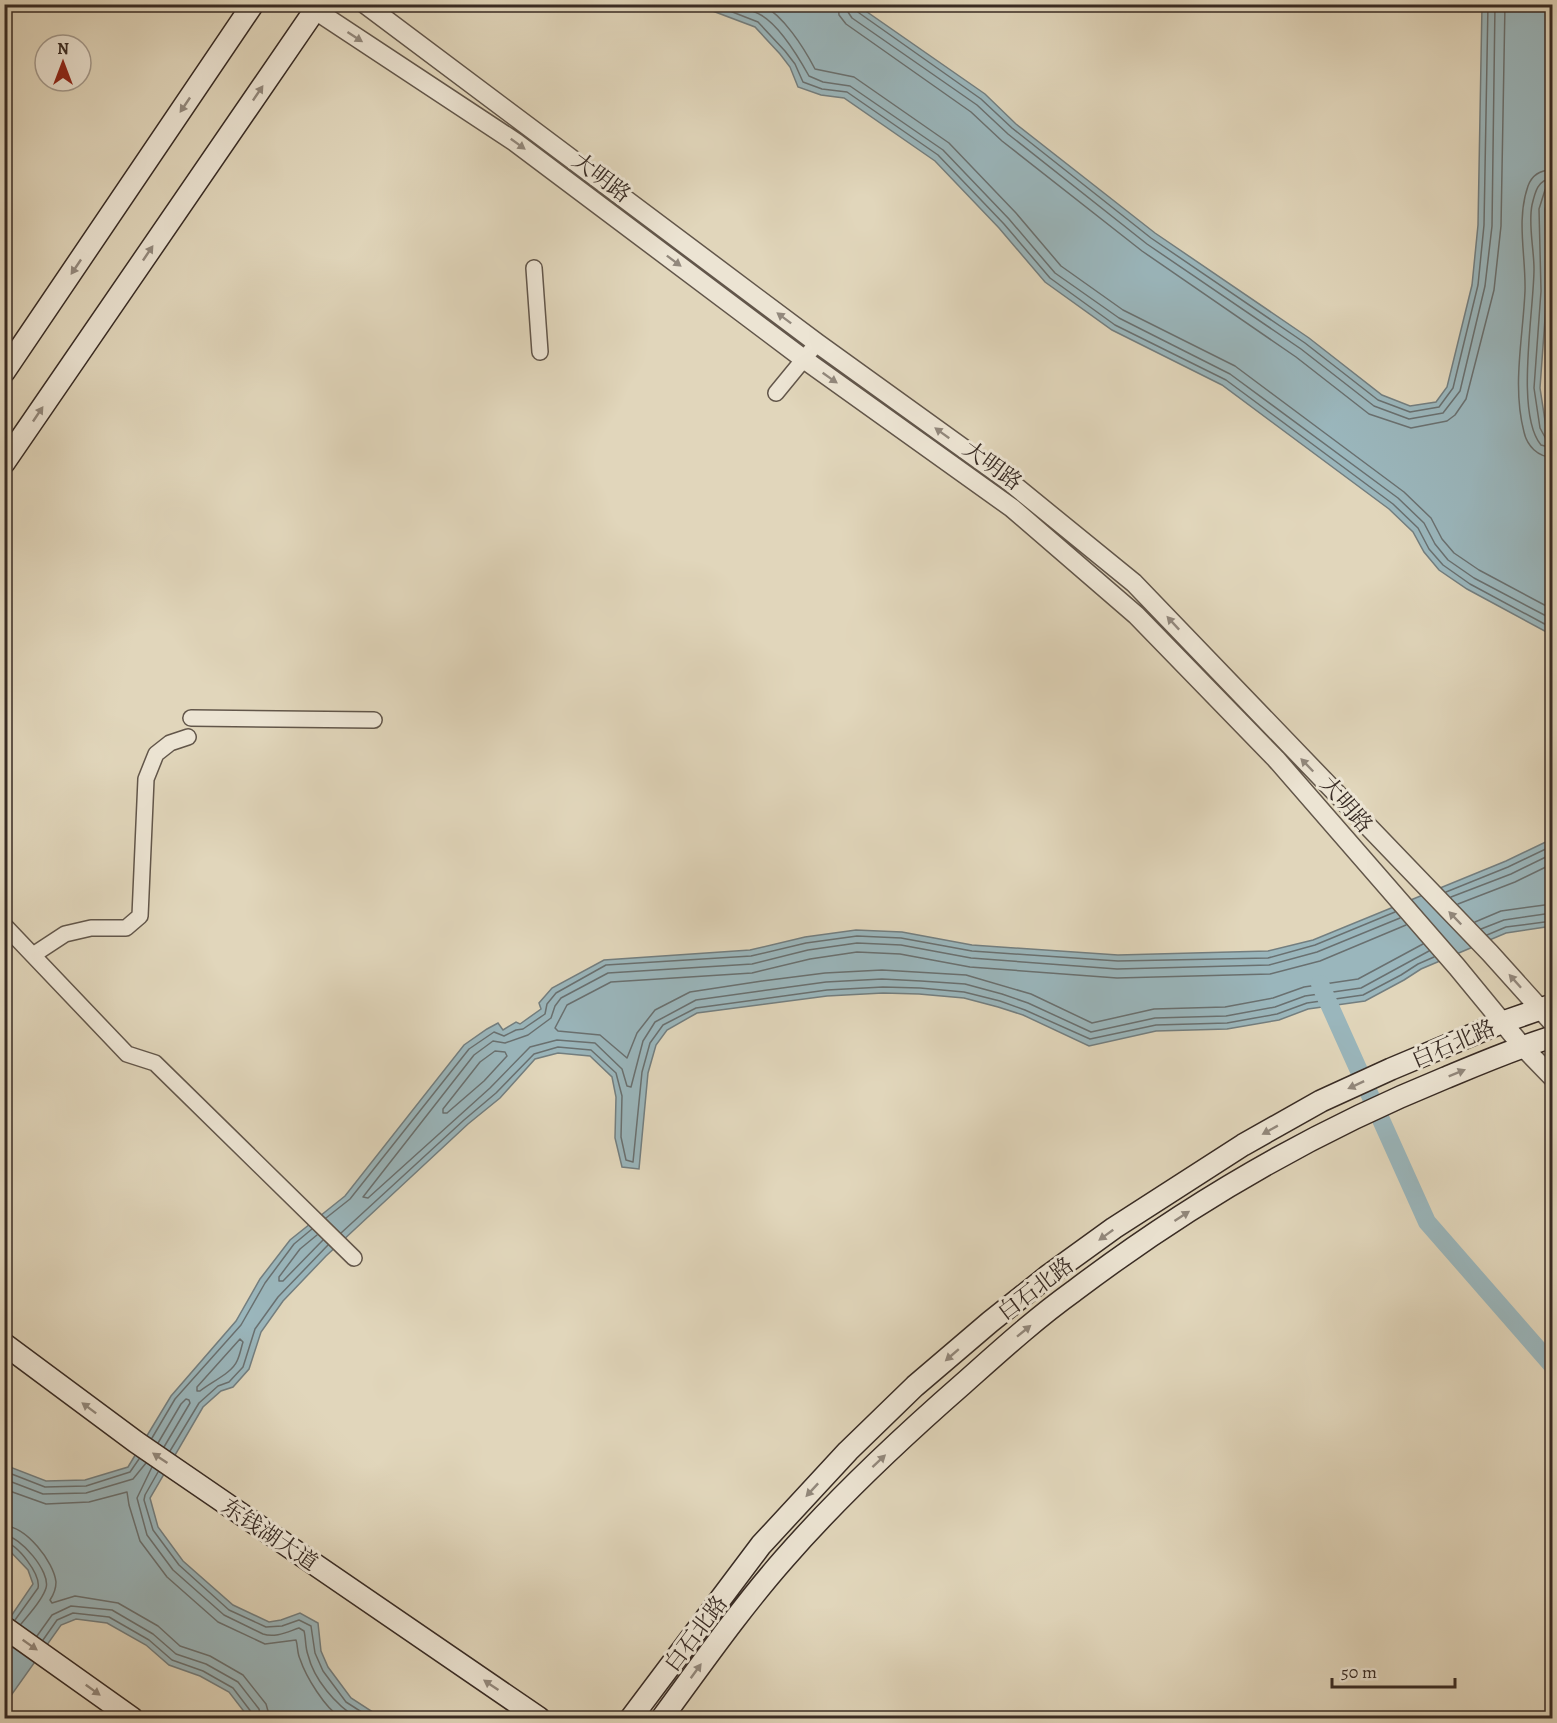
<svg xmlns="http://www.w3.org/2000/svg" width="1557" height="1723" font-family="Alegreya,'Noto Serif SC',serif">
<rect width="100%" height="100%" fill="#e1d6bb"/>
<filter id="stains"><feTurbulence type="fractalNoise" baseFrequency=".00333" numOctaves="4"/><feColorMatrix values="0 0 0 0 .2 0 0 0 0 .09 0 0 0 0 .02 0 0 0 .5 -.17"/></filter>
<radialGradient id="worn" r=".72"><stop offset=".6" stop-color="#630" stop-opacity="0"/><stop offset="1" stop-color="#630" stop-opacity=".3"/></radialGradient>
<path fill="#9ab6bc" stroke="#737e7f" stroke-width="1.5" d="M 703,5 L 857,5 L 985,94 L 1016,124 L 1155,233 L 1309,338 L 1382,395 L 1410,406 L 1436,402 L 1447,387 L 1472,285 L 1478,225 L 1482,5 L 1552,5 L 1552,183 L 1545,209 L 1547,291 L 1540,388 L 1546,427 L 1552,439 L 1552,635 L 1467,589 L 1439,570 L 1424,552 L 1413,532 L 1389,509 L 1222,385 L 1112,330 L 1045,282 L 999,228 L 935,161 L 844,98 L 821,95 L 798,87 L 790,67 L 780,54 L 755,27 L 710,10 Z
M 1552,839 L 1552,926 L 1506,933 L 1421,969 L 1404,980 L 1365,1001 L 1308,1009 L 1279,1020 L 1227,1029 L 1156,1031 L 1089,1046 L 1023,1015 L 998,1007 L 964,998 L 919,994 L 883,993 L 827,996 L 697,1013 L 667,1030 L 656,1045 L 648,1073 L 639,1169 L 622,1167 L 615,1138 L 616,1097 L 612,1077 L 590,1056 L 558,1053 L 535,1059 L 500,1098 L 468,1124 L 326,1256 L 283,1301 L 261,1332 L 249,1369 L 233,1387 L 221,1391 L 203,1407 L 150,1498 L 158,1527 L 183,1561 L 233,1605 L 269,1622 L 281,1620 L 300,1613 L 318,1623 L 321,1651 L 328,1667 L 351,1698 L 382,1718 L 249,1718 L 229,1692 L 200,1676 L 169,1665 L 146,1645 L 107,1623 L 76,1619 L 61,1625 L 10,1697 L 5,1699 L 5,1625 L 33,1584 L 28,1570 L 5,1546 L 5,1465 L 46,1481 L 85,1480 L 128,1467 L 171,1396 L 236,1321 L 260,1279 L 290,1240 L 345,1196 L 464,1045 L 487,1029 L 498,1023 L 503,1030 L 516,1022 L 520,1024 L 541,1009 L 539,1003 L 552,988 L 604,960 L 750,950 L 805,937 L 856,930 L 902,932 L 972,945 L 1118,955 L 1268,951 L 1313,940 L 1506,861 Z"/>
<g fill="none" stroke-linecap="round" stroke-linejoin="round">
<path stroke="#697070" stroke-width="1.5" d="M 712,4 L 758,22 L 785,51 L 795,64 L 803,82 L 822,89 L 847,92 L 938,155 L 1004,224 L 1050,278 L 1115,325 L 1226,380 L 1393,504 L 1418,528 L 1429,549 L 1443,565 L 1470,584 L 1552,628
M 734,4 C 742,8 753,10 761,15 C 780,26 799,58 809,76 L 823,82 L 850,86 L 943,150 L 1009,219 L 1055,273 L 1119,318 L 1230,374 L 1398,498 L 1424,523 L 1435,544 L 1448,560 L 1474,578 L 1552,619
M 760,4 C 783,14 804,48 815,69 L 854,77 L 949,143 L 1016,213 L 1061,266 L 1123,310 L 1235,366 L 1404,492 L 1431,518 L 1442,539 L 1454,553 L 1479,570 L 1552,609
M 838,4 L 839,15 L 846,24 L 971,112 L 1002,141 L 1142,251 L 1296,357 L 1369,414 L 1411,428 L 1447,421 L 1455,415 L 1466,399 L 1494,290 L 1501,226 L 1505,4
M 847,4 L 848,12 L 852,18 L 977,105 L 1008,134 L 1147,244 L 1301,349 L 1374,406 L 1409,419 L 1443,413 L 1460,391 L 1485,286 L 1492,226 L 1495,4
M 854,4 L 855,10 L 862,15 L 981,99 L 1012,128 L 1151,238 L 1305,343 L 1378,400 L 1410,412 L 1439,407 L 1453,388 L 1478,285 L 1484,225 L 1488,4
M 1552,170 C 1541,170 1532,175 1528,186 C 1516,220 1526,256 1525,291 C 1523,338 1512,386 1524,432 C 1527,446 1538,457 1552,457
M 1552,179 C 1538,179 1535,192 1532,205 C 1528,225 1534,248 1534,269 C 1534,310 1515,414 1541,445 L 1552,448
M 1552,186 L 1545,190 L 1539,209 L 1541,291 L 1534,388 L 1540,428 L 1546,439 L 1552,441
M 1446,892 L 1508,867 L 1552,846
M 1451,897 L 1511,874 L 1552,854
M 1458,904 L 1515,882 L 1552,864
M 1400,918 L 1317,952 L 1269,965 L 1117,969 L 971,958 L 901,945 L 857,943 L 808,950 L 752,964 L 608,973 L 561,998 L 555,1006 L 551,1018 L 528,1035 L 505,1043 L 493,1041 L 474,1055 L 363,1197 L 368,1198 L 490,1088 L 530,1047 L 557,1040 L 595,1043 L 622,1069 L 627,1086 L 631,1087 L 643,1041 L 655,1022 L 696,1000 L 826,982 L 882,979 L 921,981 L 965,984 L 1002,994 L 1028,1003 L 1091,1032 L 1155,1018 L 1226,1016 L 1275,1007 L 1305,996 L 1361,988 L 1429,951
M 1475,922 L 1501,911 L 1552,904
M 1406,925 L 1320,961 L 1270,974 L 1117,978 L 970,967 L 900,954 L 857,952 L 810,959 L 752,973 L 611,982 L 567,1005 L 555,1028 L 558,1031 L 600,1035 L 627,1058 L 637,1033 L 655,1010 L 690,992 L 762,981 L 825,973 L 882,970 L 966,975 L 1031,994 L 1092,1023 L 1154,1009 L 1225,1007 L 1273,998 L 1304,987 L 1358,979 L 1423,944
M 1481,929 L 1504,920 L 1552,913
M 1487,935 L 1506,927 L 1552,921
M 495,1051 L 505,1052 L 507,1056 L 484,1081 L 447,1113 L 443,1113 L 443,1109 L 480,1062 Z
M 326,1218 L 350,1199 L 469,1049 L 494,1032 L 504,1036 L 516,1030 L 523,1029 L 545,1014 L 547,1004 L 556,993 L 606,965 L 751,956 L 806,943 L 857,936 L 901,938 L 972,951 L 1118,961 L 1268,958 L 1315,945 L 1395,912
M 341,1233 L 464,1120 L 496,1093 L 534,1054 L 558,1047 L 591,1050 L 616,1073 L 622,1096 L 621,1137 L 626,1160 L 633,1162 L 642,1072 L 650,1043 L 663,1025 L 696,1008 L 827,990 L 883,987 L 920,988 L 964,992 L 1000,1001 L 1025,1010 L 1090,1039 L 1156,1025 L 1227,1023 L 1277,1014 L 1307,1003 L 1363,995 L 1401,975 L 1418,964 L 1434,957
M 317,1235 L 300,1249 L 279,1277 L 279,1281 L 283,1281 L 323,1240
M 240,1339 L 243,1342 C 241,1348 240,1355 237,1361 C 232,1373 211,1382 200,1391 L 197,1391 L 197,1387 Z
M 152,1438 L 175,1399 L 241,1325 L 265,1283 L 294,1244 L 312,1229
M 158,1443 L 181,1404 L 186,1399 L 189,1400 L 190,1403 L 164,1447
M 170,1451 L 199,1403 L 218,1386 L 229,1382 L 243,1367 L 255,1329 L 278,1297 L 328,1245
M 152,1467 L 137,1498 L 147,1535 L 173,1570 L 224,1615 L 263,1634 C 275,1638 287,1632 299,1628 L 304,1631 C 306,1638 305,1647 308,1655 C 314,1680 336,1705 357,1718
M 4,1471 L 45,1487 L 86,1486 L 130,1472 L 139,1459
M 158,1472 L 145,1495 L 144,1500 L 153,1530 L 179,1565 L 229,1610 L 266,1627 L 282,1626 L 299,1620 L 311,1626 L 315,1653 L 323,1671 L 346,1702 L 371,1718
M 4,1479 L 43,1494 L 86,1493 L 133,1479 L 146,1463
M 4,1489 L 46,1504 L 89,1502 L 127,1492 L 129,1505 L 140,1541 L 167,1577 L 218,1622 L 265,1644 L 296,1640 C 298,1646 297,1653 300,1659 C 306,1677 325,1708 341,1718
M 4,1526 C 26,1526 54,1562 56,1582 C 56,1589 54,1594 50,1600 L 52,1603 L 75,1596 L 118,1603 L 158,1626 L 180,1646 L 210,1656 L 243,1675 L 266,1704 L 270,1718
M 4,1535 C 20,1536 51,1572 46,1588 C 42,1601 29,1614 21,1624
M 4,1542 C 18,1544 41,1575 38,1588 L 15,1620
M 37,1636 L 52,1615 L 71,1606 L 112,1610 L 153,1634 L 176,1654 L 206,1664 L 238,1682 L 259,1709 L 261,1718
M 43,1640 L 57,1620 L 73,1613 L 109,1617 L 149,1640 L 172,1660 L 203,1671 L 233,1688 L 252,1713 L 253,1718"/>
<path stroke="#9ab6bc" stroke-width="18" d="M 1320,984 L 1427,1222 L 1552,1365"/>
<g stroke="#62564a" stroke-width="18">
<path id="minor" d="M 534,268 L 540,352
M 776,393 L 817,343
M 191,718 L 374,720
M 4,925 L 127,1054 L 155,1063 L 354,1258
M 33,955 L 65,934 L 91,928 L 126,928 L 140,916 L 146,779 L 156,754 L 170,743 L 188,737"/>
</g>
<g stroke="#62564a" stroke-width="21">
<path id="tertiary" d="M 306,4 L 515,142 L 805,360 L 1012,508 L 1136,615 L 1276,759 L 1457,967 L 1522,1046 L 1552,1077
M 365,4 L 817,343 L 1010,482 L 1134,583 L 1490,953 L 1552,1022"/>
</g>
<g stroke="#382b24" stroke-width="24">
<path id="secondary" d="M 4,372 L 253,4
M 4,463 L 319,4
M 4,1344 L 136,1442 L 539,1718
M 4,1627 L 132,1718
M 631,1718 L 761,1545 L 848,1451 L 915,1386 L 990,1322 L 1049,1275 L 1114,1228 L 1243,1145 L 1321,1101 L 1391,1069 L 1503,1022 L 1552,1005
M 662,1718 C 701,1665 740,1609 784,1559 C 839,1496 901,1438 964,1383 C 1000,1351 1035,1319 1074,1291 C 1189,1204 1312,1132 1445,1078 C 1481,1063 1516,1048 1552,1037"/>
</g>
<use href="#minor" stroke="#ece4d3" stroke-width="15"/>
<use href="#tertiary" stroke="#ece4d3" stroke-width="18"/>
<use href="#secondary" stroke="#ece4d3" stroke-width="21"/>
</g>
<defs><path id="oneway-solid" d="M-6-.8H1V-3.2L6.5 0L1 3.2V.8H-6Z" transform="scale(1.5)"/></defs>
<g fill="#92887c">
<use href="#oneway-solid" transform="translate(355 37) rotate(33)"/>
<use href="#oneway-solid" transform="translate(258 93) rotate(-56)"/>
<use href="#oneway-solid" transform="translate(185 105) rotate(124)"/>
<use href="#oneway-solid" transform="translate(518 144) rotate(36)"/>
<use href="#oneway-solid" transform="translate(148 253) rotate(-56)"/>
<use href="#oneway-solid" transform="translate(674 261) rotate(37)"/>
<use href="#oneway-solid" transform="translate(76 267) rotate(124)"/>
<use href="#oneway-solid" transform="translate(784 318) rotate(-143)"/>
<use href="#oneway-solid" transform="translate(830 378) rotate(35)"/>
<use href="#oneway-solid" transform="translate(38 414) rotate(-56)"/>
<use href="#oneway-solid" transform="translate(942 433) rotate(-144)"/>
<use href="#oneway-solid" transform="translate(1173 623) rotate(-133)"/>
<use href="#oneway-solid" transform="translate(1307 765) rotate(-134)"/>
<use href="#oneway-solid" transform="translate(1455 918) rotate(-134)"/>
<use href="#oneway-solid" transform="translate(1515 981) rotate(-132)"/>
<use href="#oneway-solid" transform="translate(1457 1073) rotate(-22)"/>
<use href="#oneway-solid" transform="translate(1356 1085) rotate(155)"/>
<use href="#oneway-solid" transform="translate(1270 1130) rotate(151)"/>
<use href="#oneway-solid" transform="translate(1182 1216) rotate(-33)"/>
<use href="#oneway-solid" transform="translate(1106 1235) rotate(144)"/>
<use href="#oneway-solid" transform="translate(1024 1331) rotate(-39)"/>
<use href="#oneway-solid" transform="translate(952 1355) rotate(139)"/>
<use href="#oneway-solid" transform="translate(89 1408) rotate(-143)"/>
<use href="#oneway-solid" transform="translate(160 1458) rotate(-146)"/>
<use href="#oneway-solid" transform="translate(879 1461) rotate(-43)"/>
<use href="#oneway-solid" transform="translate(812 1490) rotate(133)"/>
<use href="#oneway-solid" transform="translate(30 1645) rotate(35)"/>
<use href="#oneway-solid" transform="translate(696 1671) rotate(-54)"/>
<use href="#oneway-solid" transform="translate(491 1685) rotate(-146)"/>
<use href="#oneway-solid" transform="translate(93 1690) rotate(36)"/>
</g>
<g text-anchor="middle" stroke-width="6" stroke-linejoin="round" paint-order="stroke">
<g font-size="22" fill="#382b24" stroke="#ece4d3">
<text transform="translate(602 177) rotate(37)" y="8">大明路</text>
<text transform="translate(993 465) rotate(36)" y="8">大明路</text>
<text transform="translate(1347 804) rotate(49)" y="8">大明路</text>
<text transform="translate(1453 1043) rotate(-23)" y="8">白石北路</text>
<text transform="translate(1035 1288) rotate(-37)" y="8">白石北路</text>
<text transform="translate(270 1534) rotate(34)" y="8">东钱湖大道</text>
<text transform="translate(695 1633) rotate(-53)" y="8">白石北路</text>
</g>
</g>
<rect width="1557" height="1723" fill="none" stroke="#e1d6bb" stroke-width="24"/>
<rect x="6" y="6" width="1545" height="1711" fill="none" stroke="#382b24" stroke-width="3"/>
<rect x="12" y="12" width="1533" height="1699" fill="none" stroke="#382b24" stroke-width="1.5"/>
<g transform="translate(63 63)"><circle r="28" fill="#ece4d3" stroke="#a49a8d" stroke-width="1.5"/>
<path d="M0-4.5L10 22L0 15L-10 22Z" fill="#8f2418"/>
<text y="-9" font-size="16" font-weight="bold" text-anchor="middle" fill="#382b24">N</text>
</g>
<path d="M1332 1678v9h123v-9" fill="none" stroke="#382b24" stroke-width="3"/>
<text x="1341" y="1678" font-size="18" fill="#382b24" stroke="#ece4d3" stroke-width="4.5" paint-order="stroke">50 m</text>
<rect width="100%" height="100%" filter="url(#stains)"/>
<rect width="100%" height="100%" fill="url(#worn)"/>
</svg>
